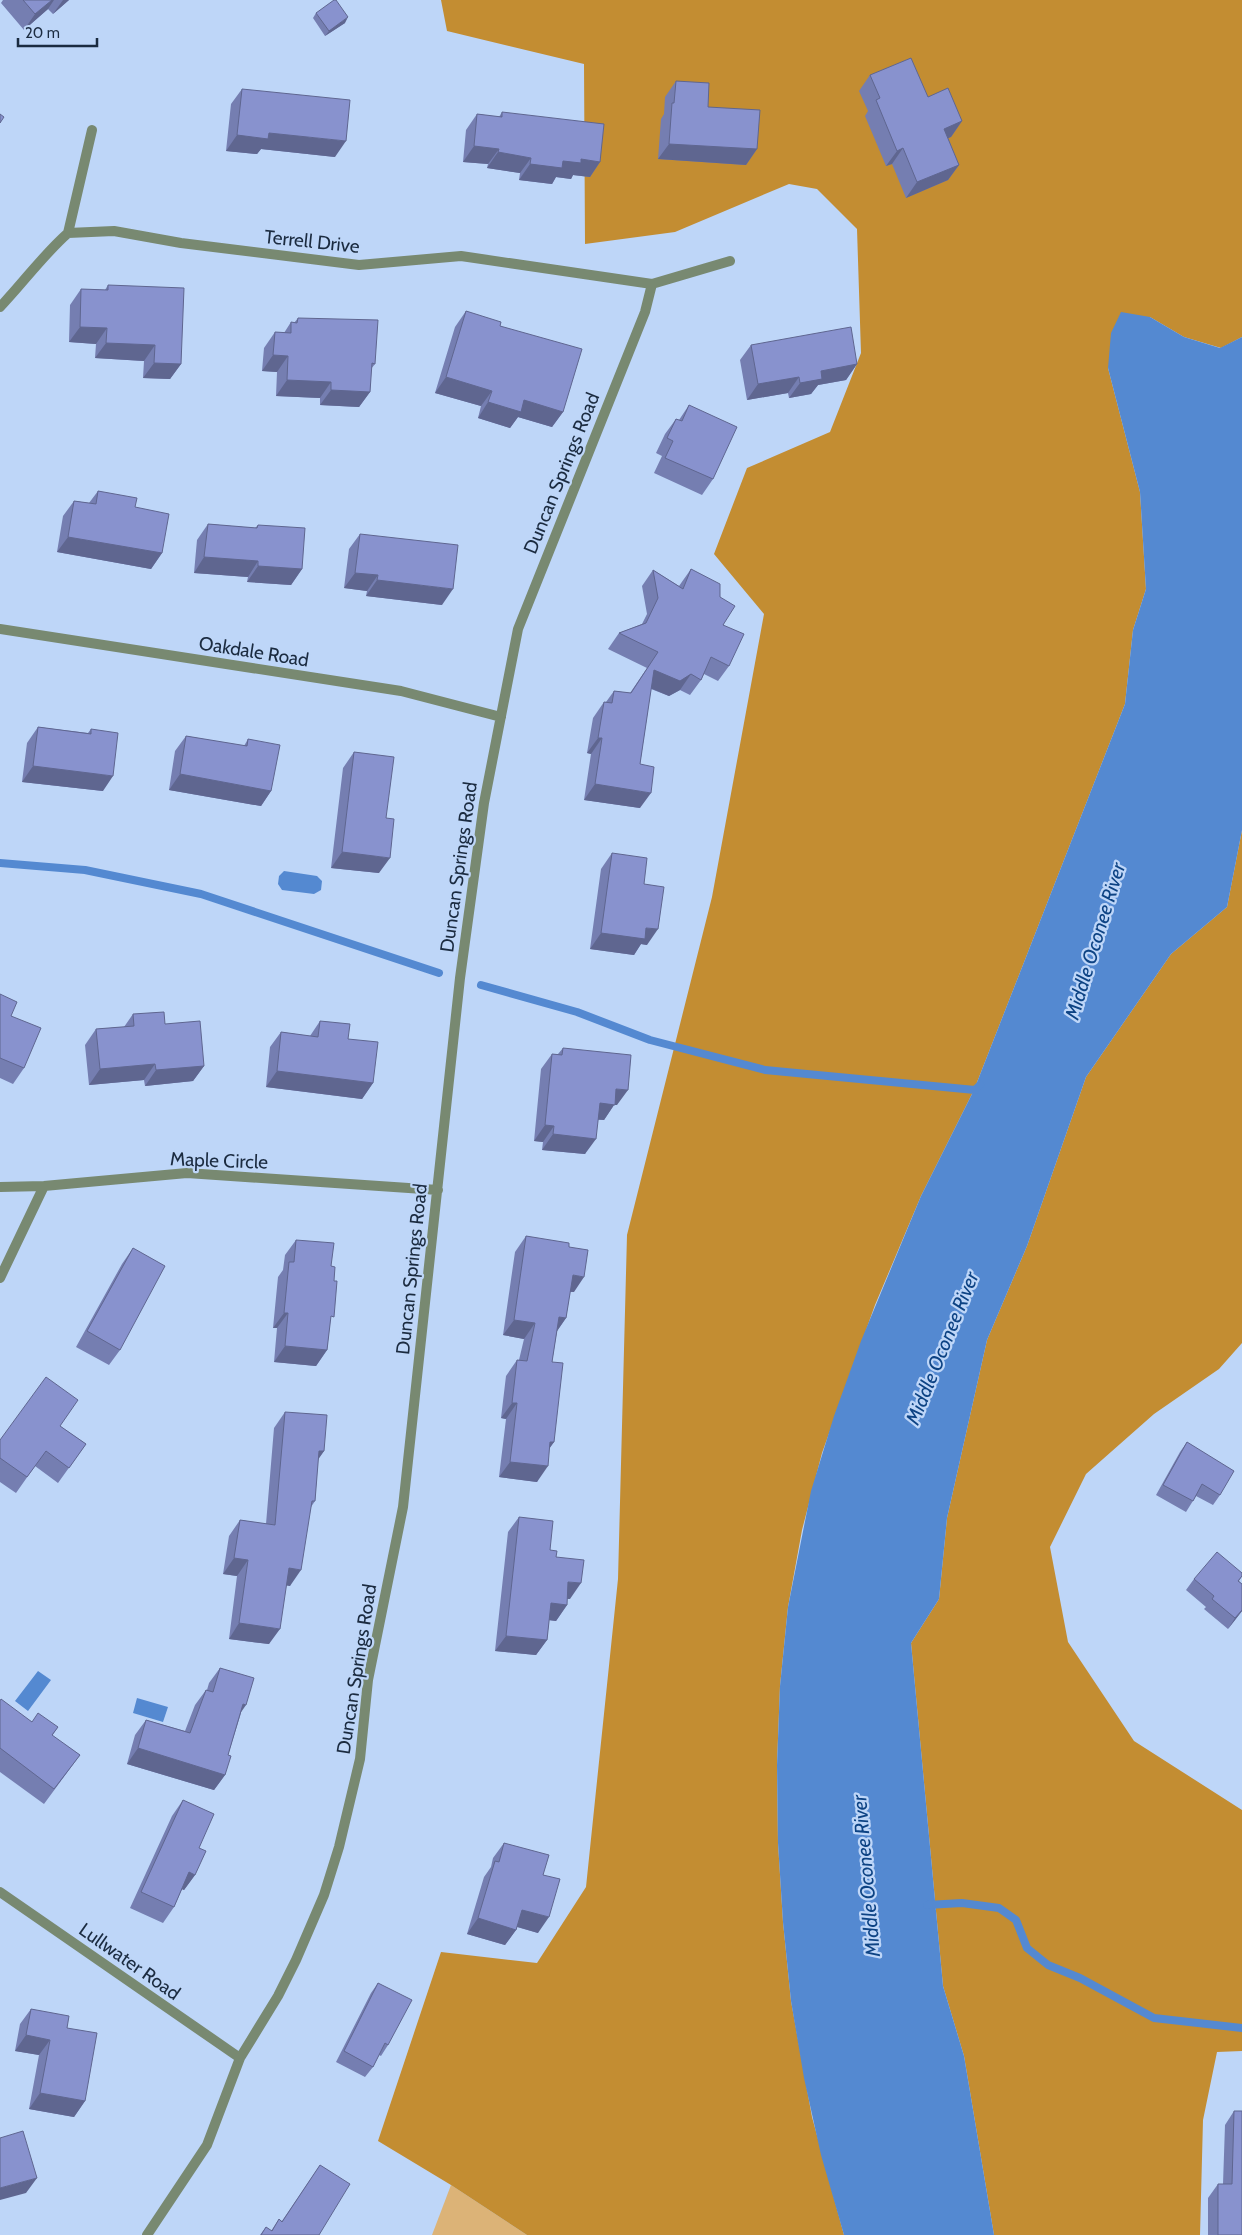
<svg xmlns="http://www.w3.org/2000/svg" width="1242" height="2235" font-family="Cabin,sans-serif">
<rect width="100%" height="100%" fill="#bed6f8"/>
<path fill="#dcb377" d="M 451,2185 L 527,2235 L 432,2235 Z"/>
<path fill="#c38d32" d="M 441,0 L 1242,0 L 1242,337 L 1221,348 L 1184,337 L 1150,317 L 1108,368 L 1140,492 L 1146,589 L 1133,630 L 1125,704 L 974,1090 L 921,1196 L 875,1305 L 822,1453 L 802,1530 L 788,1607 L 780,1686 L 777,1764 L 778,1843 L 783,1922 L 791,2001 L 812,2117 L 844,2235 L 527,2235 L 451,2185 L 378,2141 L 441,1952 L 537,1963 L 586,1887 L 618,1579 L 627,1235 L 712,897 L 764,614 L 714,554 L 747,468 L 830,432 L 861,353 L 857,229 L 817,189 L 789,184 L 675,232 L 585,244 L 584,64 L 447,31 Z
M 1242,830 L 1242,1343 L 1219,1369 L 1154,1414 L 1086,1474 L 1050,1547 L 1068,1642 L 1134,1741 L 1242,1810 L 1242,2051 L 1217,2052 L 1203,2120 L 1200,2235 L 994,2235 L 964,2056 L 943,1986 L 911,1643 L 939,1599 L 947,1518 L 987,1340 L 1027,1246 L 1086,1077 L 1171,954 L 1227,907 Z"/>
<path fill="#5489d1" d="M 1121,312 L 1150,317 L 1184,337 L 1220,348 L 1242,337 L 1242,830 L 1227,907 L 1171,954 L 1086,1077 L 1027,1246 L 987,1340 L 947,1518 L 939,1599 L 911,1643 L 943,1986 L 964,2056 L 994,2235 L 844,2235 L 821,2155 L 804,2078 L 791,2001 L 783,1922 L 778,1843 L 777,1765 L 780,1686 L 788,1607 L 811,1491 L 834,1416 L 861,1341 L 921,1196 L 974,1090 L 1125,704 L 1133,630 L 1146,589 L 1140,492 L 1108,368 L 1111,333 Z
M 284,871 L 317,876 L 322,881 L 321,890 L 314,894 L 282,890 L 278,884 L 279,876 Z
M 38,1671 L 51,1680 L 28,1711 L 15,1701 Z
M 137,1698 L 168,1707 L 163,1722 L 133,1713 Z"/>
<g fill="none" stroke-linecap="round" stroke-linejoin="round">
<path stroke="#5489d1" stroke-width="8" d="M 0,863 L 85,870 L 201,894 L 439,973
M 481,985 L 577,1012 L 650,1040 L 765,1070 L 975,1090 L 980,1085
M 927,1905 L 962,1903 L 999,1908 L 1016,1920 L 1027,1948 L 1048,1965 L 1080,1978 L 1154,2018 L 1242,2028"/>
<path stroke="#788971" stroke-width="10" d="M 68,233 L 92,130
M 0,307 C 23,283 43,255 68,233 L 114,231 L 181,243 L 359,265 L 461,256 L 652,284 L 730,261
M 0,629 L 401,691 L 501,717
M 0,1187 L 44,1186 L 187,1173 L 438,1190
M 0,1278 L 44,1186
M 0,1892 L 240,2058
M 147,2235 L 207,2145 L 240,2058 L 278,1996 L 296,1960 L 324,1895 L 339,1847 L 360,1759 L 368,1680 L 403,1507 L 460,978 L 484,803 L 518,629 L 645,312 L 652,284"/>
</g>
<path fill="#757eb1" d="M 3,0 L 69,0 L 53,14 L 48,9 L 24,30 L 1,3 Z
M 316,13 L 345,23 L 325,36 L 313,18 Z
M 870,75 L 962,121 L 951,137 L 948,138 L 959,165 L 948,180 L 906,198 L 892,164 L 886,166 L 865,116 L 868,111 L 859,91 Z
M 676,81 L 708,107 L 757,149 L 746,165 L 658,159 L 661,119 L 664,114 L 665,97 Z
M 242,89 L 335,157 L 261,149 L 257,154 L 226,151 L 231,104 Z
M 502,112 L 600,162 L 590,177 L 573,175 L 571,179 L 556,177 L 552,184 L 519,180 L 520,173 L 487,168 L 488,164 L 463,162 L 466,130 L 477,114 L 499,117 Z
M 108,285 L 181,364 L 170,379 L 143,378 L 144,361 L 95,358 L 96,344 L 69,342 L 70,305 L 81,289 L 105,290 Z
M 466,311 L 500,326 L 563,412 L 552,427 L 518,417 L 510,428 L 478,418 L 481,406 L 435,393 L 455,327 Z
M 298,318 L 375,364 L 371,369 L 370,392 L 359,407 L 320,405 L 320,398 L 276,396 L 277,372 L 262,371 L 264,348 L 275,332 L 284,333 L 291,322 L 294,323 Z
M 751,345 L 857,364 L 846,380 L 818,385 L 811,394 L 789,398 L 788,393 L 747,400 L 740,360 Z
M 689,405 L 713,479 L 702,495 L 654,473 L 662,456 L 656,453 L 665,434 L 676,419 L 679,420 Z
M 98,491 L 135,507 L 162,553 L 151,569 L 57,552 L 63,516 L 74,501 L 89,503 Z
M 208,524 L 255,528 L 258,525 L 302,569 L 291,585 L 247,582 L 248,577 L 194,573 L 197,540 Z
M 360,534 L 442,605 L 366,596 L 367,591 L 344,588 L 349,549 Z
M 691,569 L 720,597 L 729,666 L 718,681 L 704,674 L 701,680 L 690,695 L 680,690 L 669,696 L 651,689 L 640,764 L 640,808 L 584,800 L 591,754 L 587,753 L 593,718 L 604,702 L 606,702 L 614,691 L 630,693 L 647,668 L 608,649 L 619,633 L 642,624 L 647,614 L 642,586 L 653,570 L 679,586 Z
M 38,727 L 88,733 L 91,729 L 103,791 L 22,782 L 27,743 Z
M 186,736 L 244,746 L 248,739 L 271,791 L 261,806 L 169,790 L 175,751 Z
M 354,752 L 379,873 L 331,868 L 343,768 Z
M 612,853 L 644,884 L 647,945 L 641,944 L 634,955 L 590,949 L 601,869 Z
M 0,994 L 11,1016 L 24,1068 L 13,1084 L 0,1078 Z
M 133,1014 L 165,1024 L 204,1066 L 193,1081 L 145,1086 L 144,1080 L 89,1085 L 85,1045 L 96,1029 L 124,1027 Z
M 320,1021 L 348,1039 L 373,1083 L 362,1099 L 266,1087 L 270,1047 L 281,1032 L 310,1036 Z
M 563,1048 L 617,1105 L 614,1105 L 604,1120 L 598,1120 L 585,1154 L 542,1150 L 543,1142 L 534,1141 L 541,1069 L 552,1054 L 558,1054 Z
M 526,1236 L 569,1247 L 574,1292 L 570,1292 L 566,1318 L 557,1331 L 552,1362 L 554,1442 L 549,1449 L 537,1482 L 499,1477 L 506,1419 L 501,1418 L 506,1376 L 517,1360 L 519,1360 L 524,1339 L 503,1335 L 515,1252 Z
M 296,1240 L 331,1266 L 330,1322 L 327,1350 L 316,1366 L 274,1362 L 277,1328 L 273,1328 L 278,1277 L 283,1270 L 285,1255 Z
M 133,1248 L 120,1350 L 109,1365 L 76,1347 L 122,1264 Z
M 285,1412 L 324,1451 L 318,1459 L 315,1501 L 311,1507 L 290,1586 L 286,1585 L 269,1644 L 229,1639 L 237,1576 L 223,1574 L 229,1536 L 240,1520 L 266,1524 L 274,1428 Z
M 60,1426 L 86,1444 L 58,1483 L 35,1466 L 16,1493 L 0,1482 L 0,1440 Z
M 1187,1442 L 1220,1495 L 1213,1505 L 1196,1496 L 1186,1512 L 1156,1495 L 1180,1452 Z
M 519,1517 L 556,1557 L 570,1599 L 567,1599 L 567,1605 L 556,1621 L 549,1620 L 547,1640 L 536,1655 L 495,1651 L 508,1532 Z
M 1242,1576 L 1239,1581 L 1242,1584 L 1242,1611 L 1228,1629 L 1204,1609 L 1206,1607 L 1186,1590 L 1194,1579 Z
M 220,1668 L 241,1713 L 228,1755 L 225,1775 L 214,1790 L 127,1764 L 135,1735 L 146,1720 L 185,1731 L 195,1705 L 206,1690 L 207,1690 L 209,1683 Z
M 0,1701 L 32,1722 L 58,1727 L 52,1736 L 80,1755 L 44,1804 L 0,1772 Z
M 183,1800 L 199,1848 L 195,1875 L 184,1890 L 182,1889 L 174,1907 L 163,1923 L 130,1908 L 172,1816 Z
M 504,1843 L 543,1875 L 538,1933 L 517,1927 L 516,1930 L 505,1945 L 467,1934 L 484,1877 L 491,1867 L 493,1858 Z
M 378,1983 L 388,2045 L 381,2056 L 379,2055 L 373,2067 L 365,2077 L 336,2062 L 371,1993 Z
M 31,2009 L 67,2028 L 85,2101 L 74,2117 L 29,2109 L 39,2055 L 15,2051 L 20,2024 Z
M 1234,2111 L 1242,2235 L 1208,2235 L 1208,2198 L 1218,2184 L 1223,2184 L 1225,2125 Z
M 320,2165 L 319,2235 L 260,2235 L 266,2227 L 271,2231 L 279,2219 L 282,2221 Z"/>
<path fill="#5f6690" d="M 52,0 L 54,0 L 48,9 L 24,30 L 35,14 Z
M 63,0 L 69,0 L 53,14 Z
M 348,17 L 345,23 L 325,36 L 329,31 Z
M 962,121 L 951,137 L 933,144 L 944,129 Z
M 269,133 L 346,141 L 335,157 L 261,149 L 257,154 L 226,151 L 237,135 Z
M 669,144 L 757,149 L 746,165 L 658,159 Z
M 474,146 L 499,149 L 488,164 L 463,162 Z
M 903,148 L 892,164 L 886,166 L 897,151 Z
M 498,152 L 531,158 L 520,173 L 487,168 Z
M 581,159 L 600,162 L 590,177 L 573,175 L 571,179 L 556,177 L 552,184 L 519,180 L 530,164 Z
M 959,165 L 948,180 L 906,198 L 917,182 Z
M 80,327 L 107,328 L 96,344 L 69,342 Z
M 106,343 L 155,345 L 144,361 L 95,358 Z
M 273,355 L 288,356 L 277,372 L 262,371 Z
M 154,363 L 181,364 L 170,379 L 143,378 Z
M 857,364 L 846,380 L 818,385 L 811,394 L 789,398 L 800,383 L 821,371 Z
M 446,377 L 492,391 L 481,406 L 435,393 Z
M 799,377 L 788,393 L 747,400 L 758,384 Z
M 287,380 L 331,382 L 320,398 L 276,396 Z
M 331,390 L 370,392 L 359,407 L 320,405 Z
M 524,400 L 563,412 L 552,427 L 518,417 L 510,428 L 478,418 L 488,402 Z
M 68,537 L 162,553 L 151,569 L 57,552 Z
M 204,557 L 258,561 L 248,577 L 194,573 Z
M 258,566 L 302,569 L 291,585 L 247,582 Z
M 355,573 L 378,575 L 367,591 L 344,588 Z
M 377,580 L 453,589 L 442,605 L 366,596 Z
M 654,670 L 691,674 L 680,690 L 669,696 L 643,685 Z
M 598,738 L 602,738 L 591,754 L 587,753 Z
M 33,766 L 113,776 L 103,791 L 22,782 Z
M 180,774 L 271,791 L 261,806 L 169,790 Z
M 595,784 L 651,793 L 640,808 L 584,800 Z
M 342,852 L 390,858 L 379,873 L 331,868 Z
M 646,928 L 658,929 L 647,945 L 641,944 L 634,955 L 590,949 L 601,933 Z
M 155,1064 L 144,1080 L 89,1085 L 100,1069 Z
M 204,1066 L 193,1081 L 145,1086 L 156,1070 Z
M 277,1071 L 373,1083 L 362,1099 L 266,1087 Z
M 616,1089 L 628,1090 L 617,1105 L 614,1105 L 604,1120 L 589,1118 L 600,1103 Z
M 545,1125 L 554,1126 L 543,1142 L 534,1141 Z
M 553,1134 L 596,1139 L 585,1154 L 542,1150 Z
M 573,1275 L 584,1277 L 574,1292 L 562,1291 Z
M 284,1313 L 288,1313 L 277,1328 L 273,1328 Z
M 559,1317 L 566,1318 L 555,1334 Z
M 514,1320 L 535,1323 L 524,1339 L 503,1335 Z
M 285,1346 L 327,1350 L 316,1366 L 274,1362 Z
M 512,1403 L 517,1403 L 506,1419 L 501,1418 Z
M 550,1442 L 554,1442 L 543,1457 Z
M 319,1451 L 324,1451 L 313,1467 Z
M 510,1462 L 548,1466 L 537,1482 L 499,1477 Z
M 234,1558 L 248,1560 L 237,1576 L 223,1574 Z
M 289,1568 L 301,1570 L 290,1586 L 278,1584 Z
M 568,1582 L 581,1583 L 570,1599 L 557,1598 Z
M 551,1603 L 567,1605 L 556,1621 L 540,1619 Z
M 1242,1610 L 1242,1611 L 1228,1629 L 1235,1618 Z
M 239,1623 L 280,1629 L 269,1644 L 229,1639 Z
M 506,1636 L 547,1640 L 536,1655 L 495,1651 Z
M 243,1704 L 246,1705 L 235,1721 Z
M 138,1748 L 225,1775 L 214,1790 L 127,1764 Z
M 189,1872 L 195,1875 L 184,1890 L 179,1888 Z
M 522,1910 L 549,1917 L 538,1933 L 511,1925 Z
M 478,1918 L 516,1930 L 505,1945 L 467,1934 Z
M 26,2035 L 50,2040 L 39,2055 L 15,2051 Z
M 40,2093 L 85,2101 L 74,2117 L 29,2109 Z
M 37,2178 L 26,2193 L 0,2200 L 0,2188 Z"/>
<path fill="#8892ce" stroke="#5f6690" d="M 23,0 L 52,0 L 35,14 Z
M 334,0 L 336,0 L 348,17 L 329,31 L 316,13 Z
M 911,58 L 928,97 L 948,88 L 962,121 L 944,129 L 959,165 L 917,182 L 903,148 L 897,151 L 876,100 L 880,98 L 870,75 Z
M 676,81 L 709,83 L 708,107 L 760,110 L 757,149 L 669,144 L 672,103 L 674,103 Z
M 242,89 L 350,100 L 346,141 L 269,133 L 268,139 L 237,135 Z
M 502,112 L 604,124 L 600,162 L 581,159 L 581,163 L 563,161 L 562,168 L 530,164 L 531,158 L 498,152 L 499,149 L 474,146 L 477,114 L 502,117 Z
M 0,114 L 4,117 L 0,123 Z
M 108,285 L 184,288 L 181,364 L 154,363 L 155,345 L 106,343 L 107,328 L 80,327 L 81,289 L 108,290 Z
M 466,311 L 501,322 L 500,326 L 582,349 L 563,412 L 524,400 L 521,412 L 488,402 L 492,391 L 446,377 Z
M 298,318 L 378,320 L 375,364 L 372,363 L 370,392 L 331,390 L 331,382 L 287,380 L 288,356 L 273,355 L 275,332 L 291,333 L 291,322 L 297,323 Z
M 851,327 L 857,364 L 821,371 L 822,379 L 800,383 L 799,377 L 758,384 L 751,345 Z
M 689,405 L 737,427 L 713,479 L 665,458 L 673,441 L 667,438 L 676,419 L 682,421 Z
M 98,491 L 137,498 L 135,507 L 169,514 L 162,553 L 68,537 L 74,501 L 96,504 Z
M 208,524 L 257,528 L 258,525 L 305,528 L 302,569 L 258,566 L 258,561 L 204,557 Z
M 360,534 L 458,545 L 453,589 L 377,580 L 378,575 L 355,573 Z
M 691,569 L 720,584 L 720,597 L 735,606 L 723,625 L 744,634 L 729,666 L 711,657 L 701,680 L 691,674 L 680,681 L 654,670 L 640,764 L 654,767 L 651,793 L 595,784 L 602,738 L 598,738 L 604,702 L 612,703 L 614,691 L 631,693 L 658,652 L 619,633 L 646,623 L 658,598 L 653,570 L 683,589 Z
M 38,727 L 91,734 L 91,729 L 118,733 L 113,776 L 33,766 Z
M 186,736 L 247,746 L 248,739 L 280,745 L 271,791 L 180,774 Z
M 354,752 L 394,757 L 386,818 L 394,819 L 390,858 L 342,852 Z
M 612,853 L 647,858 L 644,884 L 664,887 L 658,929 L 646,928 L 645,939 L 601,933 Z
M 0,994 L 17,1002 L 11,1016 L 41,1028 L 24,1068 L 0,1058 Z
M 164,1012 L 165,1024 L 200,1021 L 204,1066 L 156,1070 L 155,1064 L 100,1069 L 96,1029 L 134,1026 L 133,1014 Z
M 320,1021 L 350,1024 L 348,1039 L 378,1042 L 373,1083 L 277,1071 L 281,1032 L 318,1037 Z
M 563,1048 L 631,1055 L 628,1090 L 616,1089 L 615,1105 L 600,1103 L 596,1139 L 553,1134 L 554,1126 L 545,1125 L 552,1054 L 562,1055 Z
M 526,1236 L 569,1243 L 569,1247 L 588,1250 L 584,1277 L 573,1275 L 566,1318 L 559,1317 L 552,1362 L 563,1363 L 554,1442 L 550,1442 L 548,1466 L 510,1462 L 517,1403 L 512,1403 L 517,1360 L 527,1361 L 535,1323 L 514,1320 Z
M 296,1240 L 334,1243 L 331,1266 L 335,1267 L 334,1281 L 337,1281 L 334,1317 L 331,1316 L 327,1350 L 285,1346 L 288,1313 L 284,1313 L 289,1262 L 294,1262 Z
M 133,1248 L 165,1266 L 120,1350 L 87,1331 Z
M 46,1377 L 78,1400 L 60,1426 L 86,1444 L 69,1468 L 46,1451 L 27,1477 L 0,1458 L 0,1440 Z
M 285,1412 L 327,1415 L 324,1451 L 319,1451 L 315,1501 L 312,1501 L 301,1570 L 289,1568 L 280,1629 L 239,1623 L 248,1560 L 234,1558 L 240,1520 L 275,1525 Z
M 1187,1442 L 1234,1471 L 1220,1495 L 1202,1484 L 1193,1501 L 1163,1485 Z
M 519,1517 L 553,1521 L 550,1550 L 557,1551 L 556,1557 L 584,1560 L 581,1583 L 568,1582 L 567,1605 L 551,1603 L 547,1640 L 506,1636 Z
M 1217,1552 L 1242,1573 L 1242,1576 L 1238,1581 L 1242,1584 L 1242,1610 L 1235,1618 L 1212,1599 L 1214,1596 L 1194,1579 Z
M 220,1668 L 254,1678 L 246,1705 L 243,1704 L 228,1755 L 231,1756 L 225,1775 L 138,1748 L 146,1720 L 190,1733 L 206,1690 L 213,1692 Z
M 1,1699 L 32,1722 L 38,1713 L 58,1727 L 52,1735 L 80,1755 L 54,1789 L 0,1748 L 0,1701 Z
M 183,1800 L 214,1814 L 199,1848 L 206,1851 L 195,1875 L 189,1872 L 174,1907 L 141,1892 Z
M 504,1843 L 549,1855 L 543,1875 L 560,1879 L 549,1917 L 522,1910 L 516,1930 L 478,1918 L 495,1861 L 499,1862 Z
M 378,1983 L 412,2000 L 388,2045 L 385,2043 L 373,2067 L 344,2051 Z
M 31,2009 L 69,2016 L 67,2028 L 97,2033 L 85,2101 L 40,2093 L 50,2040 L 26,2035 Z
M 1234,2111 L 1242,2111 L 1242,2235 L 1218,2235 L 1218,2184 L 1232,2184 Z
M 23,2131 L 37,2178 L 0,2188 L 0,2138 Z
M 320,2165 L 350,2184 L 319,2235 L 261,2235 L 266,2227 L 272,2231 L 279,2219 L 282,2222 Z"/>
<g text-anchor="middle" stroke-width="4.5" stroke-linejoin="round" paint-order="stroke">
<g font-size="19" fill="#1b2b40" stroke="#bed6f8">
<text transform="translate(312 241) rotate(6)" y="7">Terrell Drive</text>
<text transform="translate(561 473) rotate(-68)" y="7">Duncan Springs Road</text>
<text transform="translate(254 651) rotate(9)" y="7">Oakdale Road</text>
<text transform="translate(458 867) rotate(-82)" y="7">Duncan Springs Road</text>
<text transform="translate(219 1160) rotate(2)" y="7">Maple Circle</text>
<text transform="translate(411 1269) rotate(-84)" y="7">Duncan Springs Road</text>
<text transform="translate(356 1669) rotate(-81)" y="7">Duncan Springs Road</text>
<text transform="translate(130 1961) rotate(35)" y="7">Lullwater Road</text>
</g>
<g font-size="20" font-style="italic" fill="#0d4384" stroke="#bed6f8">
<text transform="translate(1095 941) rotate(-73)" y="7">Middle Oconee River</text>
<text transform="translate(942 1348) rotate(-68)" y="7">Middle Oconee River</text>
<text transform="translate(866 1876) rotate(-95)" y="7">Middle Oconee River</text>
</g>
</g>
<path d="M18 38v8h79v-8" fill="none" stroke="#1b2b40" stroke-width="2.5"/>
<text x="25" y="38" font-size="15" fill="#1b2b40" stroke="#bed6f8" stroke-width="4" paint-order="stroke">20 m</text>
</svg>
